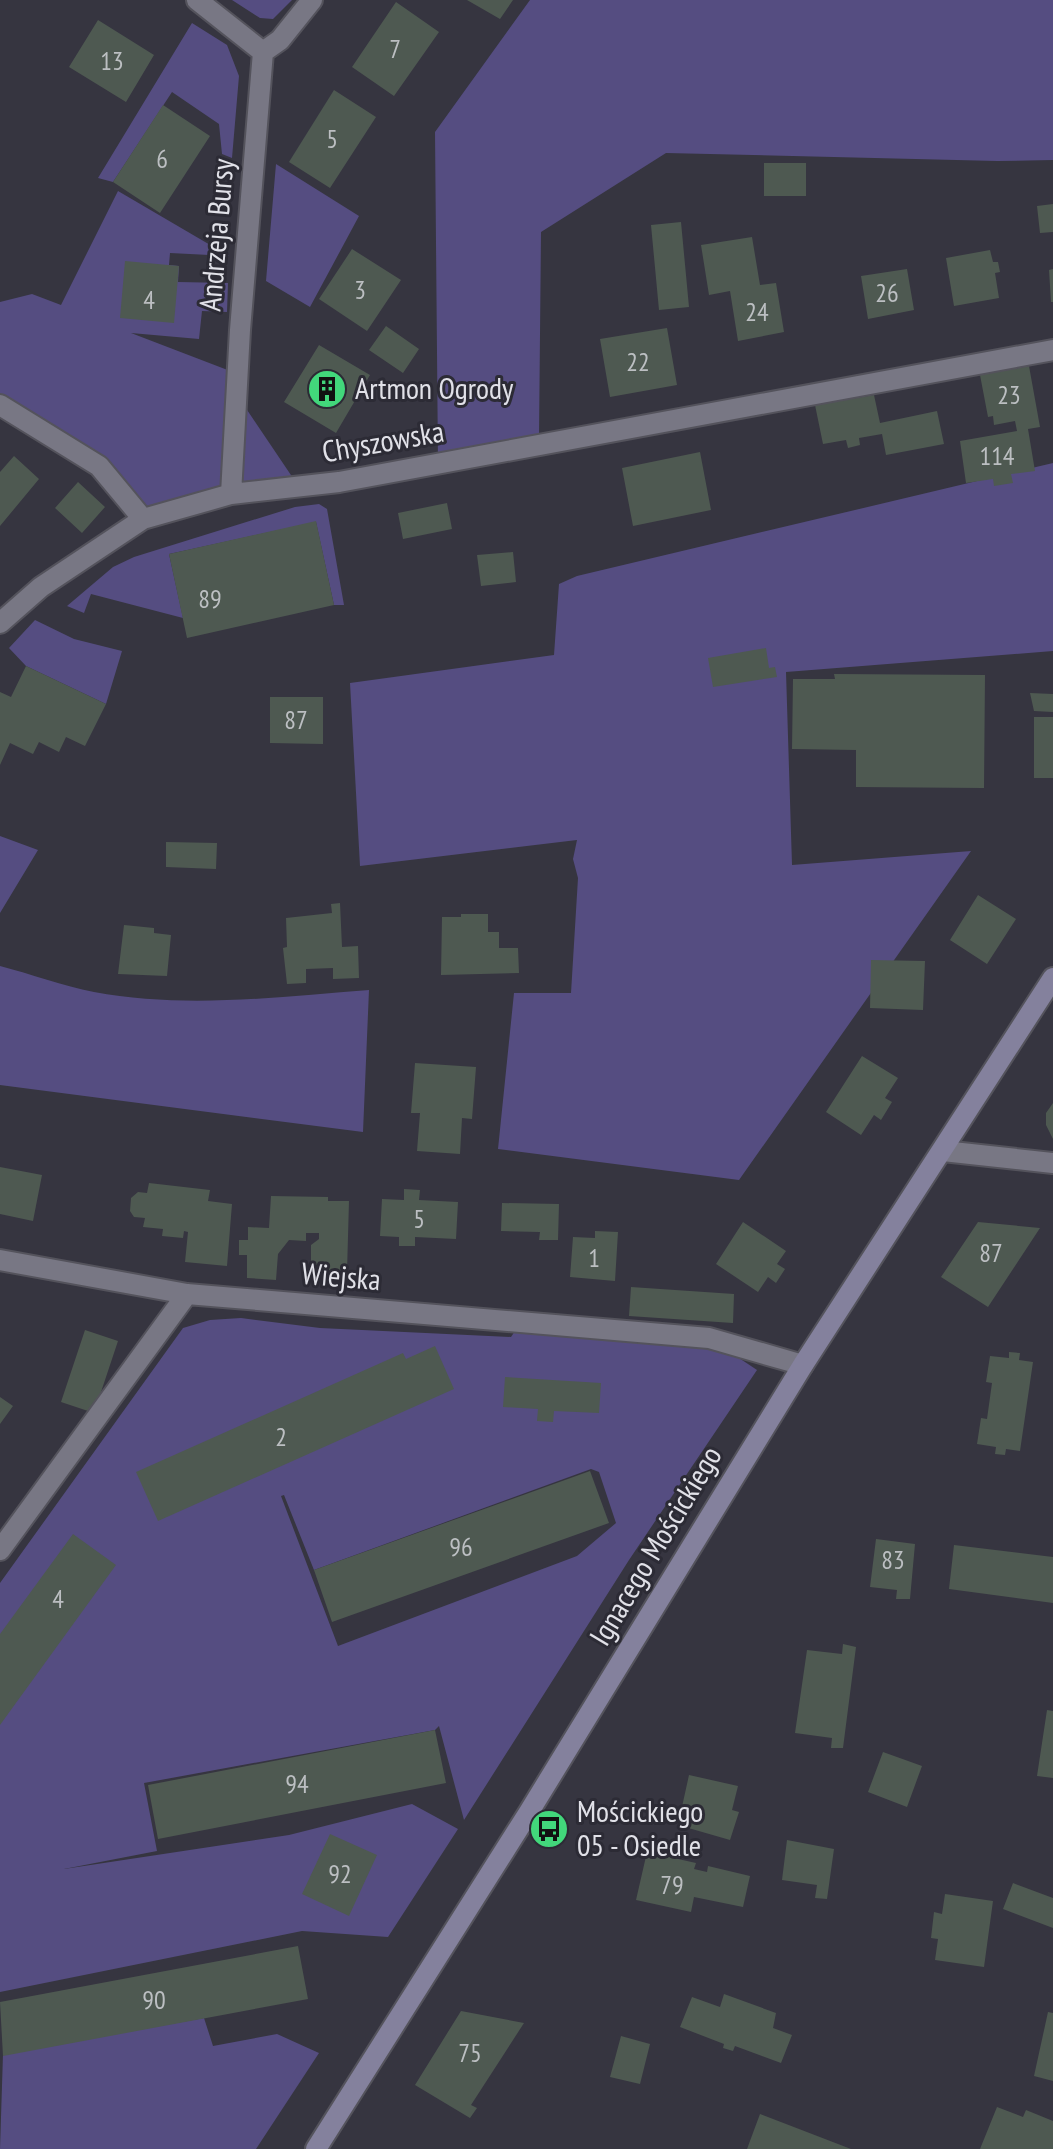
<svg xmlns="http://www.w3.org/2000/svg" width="1053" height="2149" font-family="'PT Sans Narrow',sans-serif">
<rect width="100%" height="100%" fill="#363540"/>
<path fill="#554d81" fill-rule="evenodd" d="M 232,0 L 292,0 L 273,19 L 260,18 Z
M 530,0 L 1053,0 L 1053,160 L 997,161 L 666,153 L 541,232 L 539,438 L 438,463 L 435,132 Z
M 192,23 L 227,45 L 239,76 L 232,158 L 222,154 L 219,124 L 172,92 L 113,182 L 98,178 Z
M 276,164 L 359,216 L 310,307 L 266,281 Z
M 118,191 L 229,256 L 170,253 L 169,265 L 179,266 L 178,282 L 228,283 L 227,312 L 202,311 L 199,339 L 131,333 L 238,374 L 237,395 L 299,487 L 143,519 L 99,466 L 0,405 L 0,302 L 32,294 L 61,305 Z
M 1053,463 L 1053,651 L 786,672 L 792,865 L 971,851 L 739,1180 L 498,1149 L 514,993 L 571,993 L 578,878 L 573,859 L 577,840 L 360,866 L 350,683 L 554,655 L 559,584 L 577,576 Z
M 319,504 L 327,509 L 344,605 L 334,605 L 316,522 L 169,554 L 183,618 L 91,594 L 84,613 L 67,606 L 113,567 L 134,557 L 295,507 Z
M 35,620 L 74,639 L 122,651 L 106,704 L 26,666 L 9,648 Z
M 0,836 L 38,850 L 0,913 Z
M 0,966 C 31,974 63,986 94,992 C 185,1009 278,997 369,990 L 363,1132 L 0,1085 Z
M 241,1318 L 320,1328 L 511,1337 L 521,1322 L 709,1338 L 757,1370 L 629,1560 L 464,1820 L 439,1726 L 435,1730 L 144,1783 L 157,1851 L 64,1869 L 289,1835 L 412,1804 L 458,1829 L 388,1937 L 302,1931 L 0,1992 L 0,1583 L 183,1328 L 210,1320 ZM 591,1469 L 599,1472 L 616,1523 L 577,1556 L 338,1646 L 281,1496 L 284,1495 L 314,1570 Z
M 204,2018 L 213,2046 L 277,2034 L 319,2053 L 256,2149 L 0,2149 L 3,2054 Z"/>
<path fill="#4e5951" d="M 467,0 L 513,0 L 500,19 Z
M 396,2 L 439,32 L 394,96 L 352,67 Z
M 98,20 L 154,55 L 126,102 L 69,67 Z
M 334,90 L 376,117 L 330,188 L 289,162 Z
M 163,105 L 210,136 L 160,213 L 113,182 Z
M 764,163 L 806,163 L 806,196 L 764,196 Z
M 1053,204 L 1053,232 L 1040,233 L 1037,206 Z
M 681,222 L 689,307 L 659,310 L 651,225 Z
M 752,237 L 760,285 L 776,283 L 784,332 L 738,341 L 730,291 L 709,295 L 701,245 Z
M 352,249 L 401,280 L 367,331 L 319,299 Z
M 990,250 L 993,262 L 998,262 L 1000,272 L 995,273 L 999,298 L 954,306 L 946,258 Z
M 125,261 L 179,266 L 174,323 L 120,318 Z
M 907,269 L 914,310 L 868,319 L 861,276 Z
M 1053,269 L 1053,302 L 1051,302 L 1049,270 Z
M 386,326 L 419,349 L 403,373 L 369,350 Z
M 667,328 L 677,385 L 610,397 L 600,339 Z
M 319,345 L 370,375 L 336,433 L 284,402 Z
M 1029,366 L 1040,427 L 1028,429 L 1035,471 L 1011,474 L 1013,483 L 994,486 L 993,479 L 966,483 L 960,441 L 1017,431 L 1015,421 L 994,425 L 993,416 L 988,417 L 980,375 Z
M 874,395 L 880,423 L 937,411 L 944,444 L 886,455 L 882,434 L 859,438 L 860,445 L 848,448 L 846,440 L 823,444 L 815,405 Z
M 700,452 L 711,510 L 633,526 L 622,468 Z
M 14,456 L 39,479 L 0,526 L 0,472 Z
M 78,482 L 105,507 L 82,533 L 55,508 Z
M 447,503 L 452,529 L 403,539 L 398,513 Z
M 316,521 L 334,605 L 187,638 L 169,554 Z
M 513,552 L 516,582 L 481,586 L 477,555 Z
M 766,648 L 769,668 L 775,667 L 777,677 L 713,687 L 708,658 Z
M 26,666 L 106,704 L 85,746 L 66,737 L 59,752 L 39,742 L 33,754 L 10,743 L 0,765 L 0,692 L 11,697 Z
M 834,674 L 985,675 L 984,788 L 856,787 L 856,750 L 792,749 L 793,679 L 835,679 Z
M 1030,693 L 1053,694 L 1053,712 L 1034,711 Z
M 270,697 L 323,697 L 323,744 L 270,743 Z
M 1034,717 L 1053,717 L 1053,778 L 1034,778 Z
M 166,842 L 217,843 L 216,869 L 166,867 Z
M 978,895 L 1016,919 L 987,964 L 950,940 Z
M 340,903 L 342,947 L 358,946 L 359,978 L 333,979 L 333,968 L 306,969 L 306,983 L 287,984 L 283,948 L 287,947 L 286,918 L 332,913 L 331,904 Z
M 461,914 L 488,914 L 488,932 L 499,932 L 499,948 L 518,948 L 519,973 L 441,975 L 442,917 L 461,917 Z
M 124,925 L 154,928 L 154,933 L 171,935 L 167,976 L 118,974 Z
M 871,960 L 925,961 L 923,1010 L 870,1008 Z
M 862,1056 L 898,1078 L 885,1098 L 892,1102 L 881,1120 L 874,1115 L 861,1135 L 826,1112 Z
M 415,1063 L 476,1067 L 472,1119 L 462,1118 L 460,1154 L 417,1151 L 420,1113 L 411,1113 Z
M 1053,1103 L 1053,1139 L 1046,1125 L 1046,1113 Z
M 0,1167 L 42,1175 L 33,1221 L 0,1214 Z
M 149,1183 L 210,1190 L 208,1201 L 232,1204 L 227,1266 L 185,1262 L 188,1232 L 184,1231 L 183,1238 L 162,1236 L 163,1229 L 143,1227 L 145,1218 L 134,1217 L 130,1211 L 131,1198 L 138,1192 L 147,1193 Z
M 404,1189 L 420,1190 L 419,1200 L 458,1202 L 456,1239 L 415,1237 L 415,1246 L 399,1246 L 399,1237 L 380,1236 L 382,1199 L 404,1200 Z
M 271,1196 L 328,1197 L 328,1201 L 349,1201 L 347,1272 L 311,1271 L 311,1245 L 319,1239 L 319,1233 L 306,1233 L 306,1241 L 289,1240 L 278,1254 L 276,1280 L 247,1278 L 247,1255 L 239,1255 L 239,1240 L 248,1240 L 248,1227 L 269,1228 Z
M 502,1203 L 559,1204 L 558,1240 L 539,1240 L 540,1232 L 501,1231 Z
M 743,1222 L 786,1251 L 777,1264 L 785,1269 L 776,1283 L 768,1277 L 758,1292 L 716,1264 Z
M 978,1222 L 1040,1228 L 988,1307 L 941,1277 Z
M 595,1231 L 618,1232 L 615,1281 L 570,1277 L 573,1237 L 595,1238 Z
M 631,1287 L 734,1294 L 733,1323 L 629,1316 Z
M 85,1330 L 118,1341 L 94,1413 L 61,1402 Z
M 435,1346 L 454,1389 L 158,1521 L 136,1472 L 403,1353 L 406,1359 Z
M 1009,1352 L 1020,1353 L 1019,1360 L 1033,1362 L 1020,1451 L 1006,1449 L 1005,1455 L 995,1454 L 996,1447 L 977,1444 L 981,1418 L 987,1419 L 992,1383 L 986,1382 L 990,1356 L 1009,1358 Z
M 505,1377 L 601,1383 L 599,1413 L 554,1411 L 553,1422 L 537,1421 L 538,1409 L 503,1407 Z
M 0,1397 L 13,1406 L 0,1424 Z
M 590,1471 L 609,1523 L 332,1622 L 314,1570 Z
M 73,1534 L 116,1565 L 0,1725 L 0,1634 Z
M 876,1539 L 915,1544 L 910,1599 L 896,1599 L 897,1590 L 870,1587 Z
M 954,1545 L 1053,1557 L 1053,1603 L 949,1589 Z
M 843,1644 L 856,1647 L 843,1748 L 831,1748 L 832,1738 L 795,1733 L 807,1650 L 842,1654 Z
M 1047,1710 L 1053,1711 L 1053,1778 L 1037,1776 Z
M 435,1730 L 446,1783 L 158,1839 L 148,1785 Z
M 883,1752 L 922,1766 L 907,1807 L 868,1792 Z
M 689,1775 L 738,1786 L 732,1810 L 739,1812 L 730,1840 L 678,1825 Z
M 330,1834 L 377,1855 L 349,1916 L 302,1894 Z
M 787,1840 L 834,1849 L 827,1899 L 815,1898 L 817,1885 L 782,1880 Z
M 647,1852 L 696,1863 L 694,1869 L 707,1872 L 708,1866 L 750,1876 L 743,1907 L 694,1897 L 691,1912 L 636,1900 Z
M 1013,1883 L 1053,1898 L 1053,1928 L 1003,1909 Z
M 945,1894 L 993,1901 L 984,1967 L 935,1960 L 938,1939 L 931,1938 L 934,1912 L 942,1914 Z
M 298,1946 L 308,1999 L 3,2056 L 0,2002 Z
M 724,1994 L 776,2013 L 773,2028 L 792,2035 L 781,2063 L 735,2046 L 733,2051 L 723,2048 L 724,2044 L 680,2027 L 692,1997 L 720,2007 Z
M 461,2011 L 524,2023 L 471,2105 L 477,2108 L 470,2118 L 415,2085 Z
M 1048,2012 L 1053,2013 L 1053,2081 L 1034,2076 Z
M 621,2036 L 650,2044 L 640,2084 L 610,2077 Z
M 997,2107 L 1023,2117 L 1026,2110 L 1053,2121 L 1053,2149 L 980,2149 Z
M 760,2114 L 851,2149 L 747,2149 Z"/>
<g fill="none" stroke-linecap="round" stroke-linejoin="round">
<g stroke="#54535c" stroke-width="24">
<path id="street" d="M 197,0 L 263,52
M 0,405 L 99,466 L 143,519
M 231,494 L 240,330 L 263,52 L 280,40 L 312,0
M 0,623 L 41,587 L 143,519 L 231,494 L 339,482 L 1053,350
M 943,1151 L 1053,1163
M 0,1260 L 187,1294 L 709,1338 L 803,1365
M 0,1550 L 187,1294"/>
</g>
<g stroke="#54535c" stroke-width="24">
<path id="secondary" d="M 316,2149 L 529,1812 L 803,1365 L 1053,978"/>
</g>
<use href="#street" stroke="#787784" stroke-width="20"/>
<use href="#secondary" stroke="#84819d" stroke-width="20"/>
</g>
<defs>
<g id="building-disc" transform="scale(2)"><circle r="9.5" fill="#42d77b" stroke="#2c2b35"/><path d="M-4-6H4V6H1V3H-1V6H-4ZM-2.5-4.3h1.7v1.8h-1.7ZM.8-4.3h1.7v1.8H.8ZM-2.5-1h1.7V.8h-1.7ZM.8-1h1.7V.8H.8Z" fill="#111"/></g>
<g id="bus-disc" transform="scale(2)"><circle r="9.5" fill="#42d77b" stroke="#2c2b35"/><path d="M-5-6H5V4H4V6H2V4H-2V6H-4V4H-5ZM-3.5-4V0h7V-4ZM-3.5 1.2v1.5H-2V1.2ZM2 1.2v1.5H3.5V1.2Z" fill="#111"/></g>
</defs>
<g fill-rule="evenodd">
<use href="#building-disc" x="327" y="389"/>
<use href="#bus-disc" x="549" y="1829"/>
</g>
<g text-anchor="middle" stroke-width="6" stroke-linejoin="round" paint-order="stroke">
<g font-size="26" fill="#bcbfc2">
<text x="395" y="58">7</text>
<text x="112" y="70">13</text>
<text x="332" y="148">5</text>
<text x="162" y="168">6</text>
<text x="360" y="299">3</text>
<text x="887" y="302">26</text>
<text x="149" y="309">4</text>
<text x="757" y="321">24</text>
<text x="638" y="371">22</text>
<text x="1009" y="404">23</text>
<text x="997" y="465">114</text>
<text x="210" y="608">89</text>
<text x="296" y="729">87</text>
<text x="419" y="1228">5</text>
<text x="991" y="1262">87</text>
<text x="594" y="1267">1</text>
<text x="281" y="1446">2</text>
<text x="461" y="1556">96</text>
<text x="893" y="1569">83</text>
<text x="58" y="1608">4</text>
<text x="297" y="1793">94</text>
<text x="340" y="1883">92</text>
<text x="672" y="1894">79</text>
<text x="154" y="2009">90</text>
<text x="470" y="2062">75</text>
</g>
<g font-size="30" fill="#e1e1e8" stroke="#2c2b35">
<text transform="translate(217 235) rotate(-85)" y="10">Andrzeja Bursy</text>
<text transform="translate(383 442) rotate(-10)" y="10">Chyszowska</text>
<text transform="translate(341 1277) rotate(5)" y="10">Wiejska</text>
<text transform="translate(656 1546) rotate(-59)" y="10">Ignacego Mościckiego</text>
</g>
<g font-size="30" fill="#e1e1e8" stroke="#2c2b35" text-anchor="start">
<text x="355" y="399">Artmon Ogrody</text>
<text x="577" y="1822">Mościckiego<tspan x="577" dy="34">05 - Osiedle</tspan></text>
</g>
</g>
</svg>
